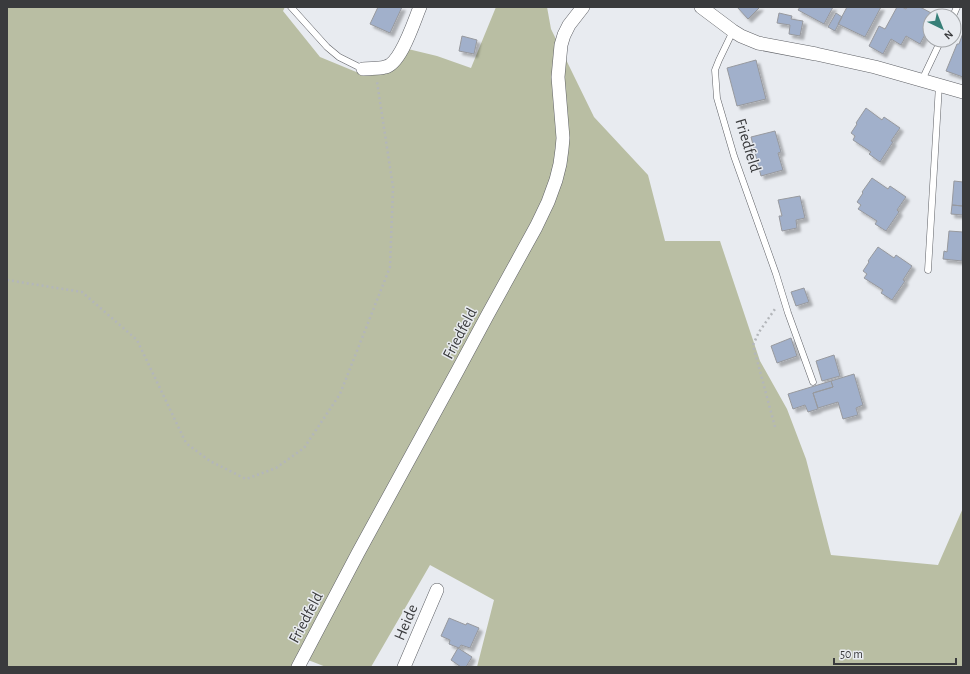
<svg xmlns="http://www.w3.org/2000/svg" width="970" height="674" font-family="'Alegreya Sans',sans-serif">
<defs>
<filter id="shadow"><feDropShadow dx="3.5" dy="3.5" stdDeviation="1" flood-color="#0004"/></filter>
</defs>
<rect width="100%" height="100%" fill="#e8ebf0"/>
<path fill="#b9bea3" d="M 7,7 L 285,7 L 283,11 L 320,57 L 366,76 L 387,73 L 408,49 L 437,56 L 471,68 L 496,7 L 547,7 L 551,29 L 594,117 L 648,175 L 665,241 L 720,241 L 760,361 L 787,409 L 806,459 L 831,555 L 938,565 L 963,508 L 963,667 L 477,667 L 494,600 L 430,565 L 371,667 L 326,667 L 303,658 L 298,667 L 7,667 Z"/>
<path fill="#a1b0cb" stroke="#97999e" filter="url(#shadow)" d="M 378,7 L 402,7 L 390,33 L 370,24 Z
M 737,7 L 760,7 L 748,19 Z
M 800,7 L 833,7 L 824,24 L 798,10 Z
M 847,7 L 881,7 L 865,37 L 838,24 Z
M 897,7 L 902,7 L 906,9 L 907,7 L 920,7 L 935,15 L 935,16 L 930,16 L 930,25 L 920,44 L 906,36 L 901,45 L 891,39 L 883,54 L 869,46 L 879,26 L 885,29 Z
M 779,13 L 792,16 L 791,19 L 803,21 L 800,36 L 789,34 L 790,25 L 777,23 Z
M 836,13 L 842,17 L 835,31 L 828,27 Z
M 963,33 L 963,77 L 946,71 L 957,44 L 959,44 Z
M 462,36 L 477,40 L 474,54 L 459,51 Z
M 756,60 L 766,99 L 737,106 L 727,68 Z
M 866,108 L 882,120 L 884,117 L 900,128 L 891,141 L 893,142 L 880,162 L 869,154 L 871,152 L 853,140 L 855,136 L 851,133 L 857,124 L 856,123 Z
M 775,131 L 781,152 L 778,153 L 783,170 L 761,176 L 751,137 Z
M 872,178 L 888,189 L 890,186 L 906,197 L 897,210 L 899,212 L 886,231 L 875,224 L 877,221 L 858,209 L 861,205 L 857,202 L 863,193 L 862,192 Z
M 954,181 L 963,182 L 963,206 L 952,205 Z
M 800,196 L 805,218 L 796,220 L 797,228 L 782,231 L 779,216 L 782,216 L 778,200 Z
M 952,205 L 963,206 L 963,215 L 951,214 Z
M 949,231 L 963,232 L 962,261 L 943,259 L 944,251 L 947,252 Z
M 878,247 L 894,258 L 896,255 L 912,266 L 903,280 L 905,281 L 892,300 L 881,293 L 883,290 L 864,278 L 867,274 L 863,271 L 869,262 L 868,261 Z
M 804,288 L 809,302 L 796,306 L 791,292 Z
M 791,338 L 797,356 L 777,363 L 771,346 Z
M 834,355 L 840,376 L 822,381 L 816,361 Z
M 854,374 L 863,405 L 856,408 L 858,415 L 843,419 L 838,402 L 818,408 L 813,393 L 833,387 L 831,381 Z
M 831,381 L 833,387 L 813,393 L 818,409 L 808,412 L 805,405 L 793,409 L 788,394 Z
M 449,618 L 466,625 L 467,623 L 479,628 L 470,648 L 461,645 L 459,648 L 449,644 L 450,640 L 441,636 Z
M 458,648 L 472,657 L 466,667 L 461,667 L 451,660 Z"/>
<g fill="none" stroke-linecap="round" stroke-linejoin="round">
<g stroke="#5f6166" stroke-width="7">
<path id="service" d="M 291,7 L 327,47 L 339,57 L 363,69
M 953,16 L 957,7
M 733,31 L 719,60 L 715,70 L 717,98 L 734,156 L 776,274 L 788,313 L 813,382
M 922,80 L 941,40
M 928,270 L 939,85"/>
</g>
<g stroke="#5f6166" stroke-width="14">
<path id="minor" d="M 701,7 L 733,31 L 741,36 L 758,43 L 816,54 L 875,67 L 963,92
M 363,69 C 370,68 378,69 385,67 C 401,64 414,21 420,7
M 298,667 L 358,553 L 458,370 L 487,316 L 536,227 L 548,202 L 556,180 L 560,164 L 562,149 L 563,138 L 558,77 L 561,45 L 564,35 L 569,25 L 583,7
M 404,667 L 437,590"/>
</g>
<path stroke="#b3b6ba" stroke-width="2.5" stroke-dasharray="2 3" stroke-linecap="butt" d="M 7,280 L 82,292 L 137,340 L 186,443 L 210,461 L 246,479 L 276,468 L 304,448 L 340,394 L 390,267 L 393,187 L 377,82
M 775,427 L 753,345 L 759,332 L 775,309"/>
<use href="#service" stroke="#fff" stroke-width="6"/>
<use href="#minor" stroke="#fff" stroke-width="13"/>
</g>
<g text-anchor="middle" stroke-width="3" stroke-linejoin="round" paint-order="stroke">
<g font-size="16" fill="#3a3b3d" stroke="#e8ebf0">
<text transform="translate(749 145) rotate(73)" y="6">Friedfeld</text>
<text transform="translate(459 333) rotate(-62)" y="6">Friedfeld</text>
<text transform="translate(305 617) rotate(-62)" y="6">Friedfeld</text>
<text transform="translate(405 622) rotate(-67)" y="6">Heide</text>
</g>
</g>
<rect width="970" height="674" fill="none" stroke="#3a3b3d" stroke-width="16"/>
<g transform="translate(942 28) rotate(137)"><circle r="19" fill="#e8ebf0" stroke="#a2a5a8"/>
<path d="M0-3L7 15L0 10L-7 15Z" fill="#377f78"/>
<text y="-6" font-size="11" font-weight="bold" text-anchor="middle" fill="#3a3b3d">N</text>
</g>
<path d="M834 658v6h122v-6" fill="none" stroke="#3a3b3d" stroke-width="2"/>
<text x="840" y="658" font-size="12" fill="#3a3b3d" stroke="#e8ebf0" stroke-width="3" paint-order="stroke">50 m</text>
</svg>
